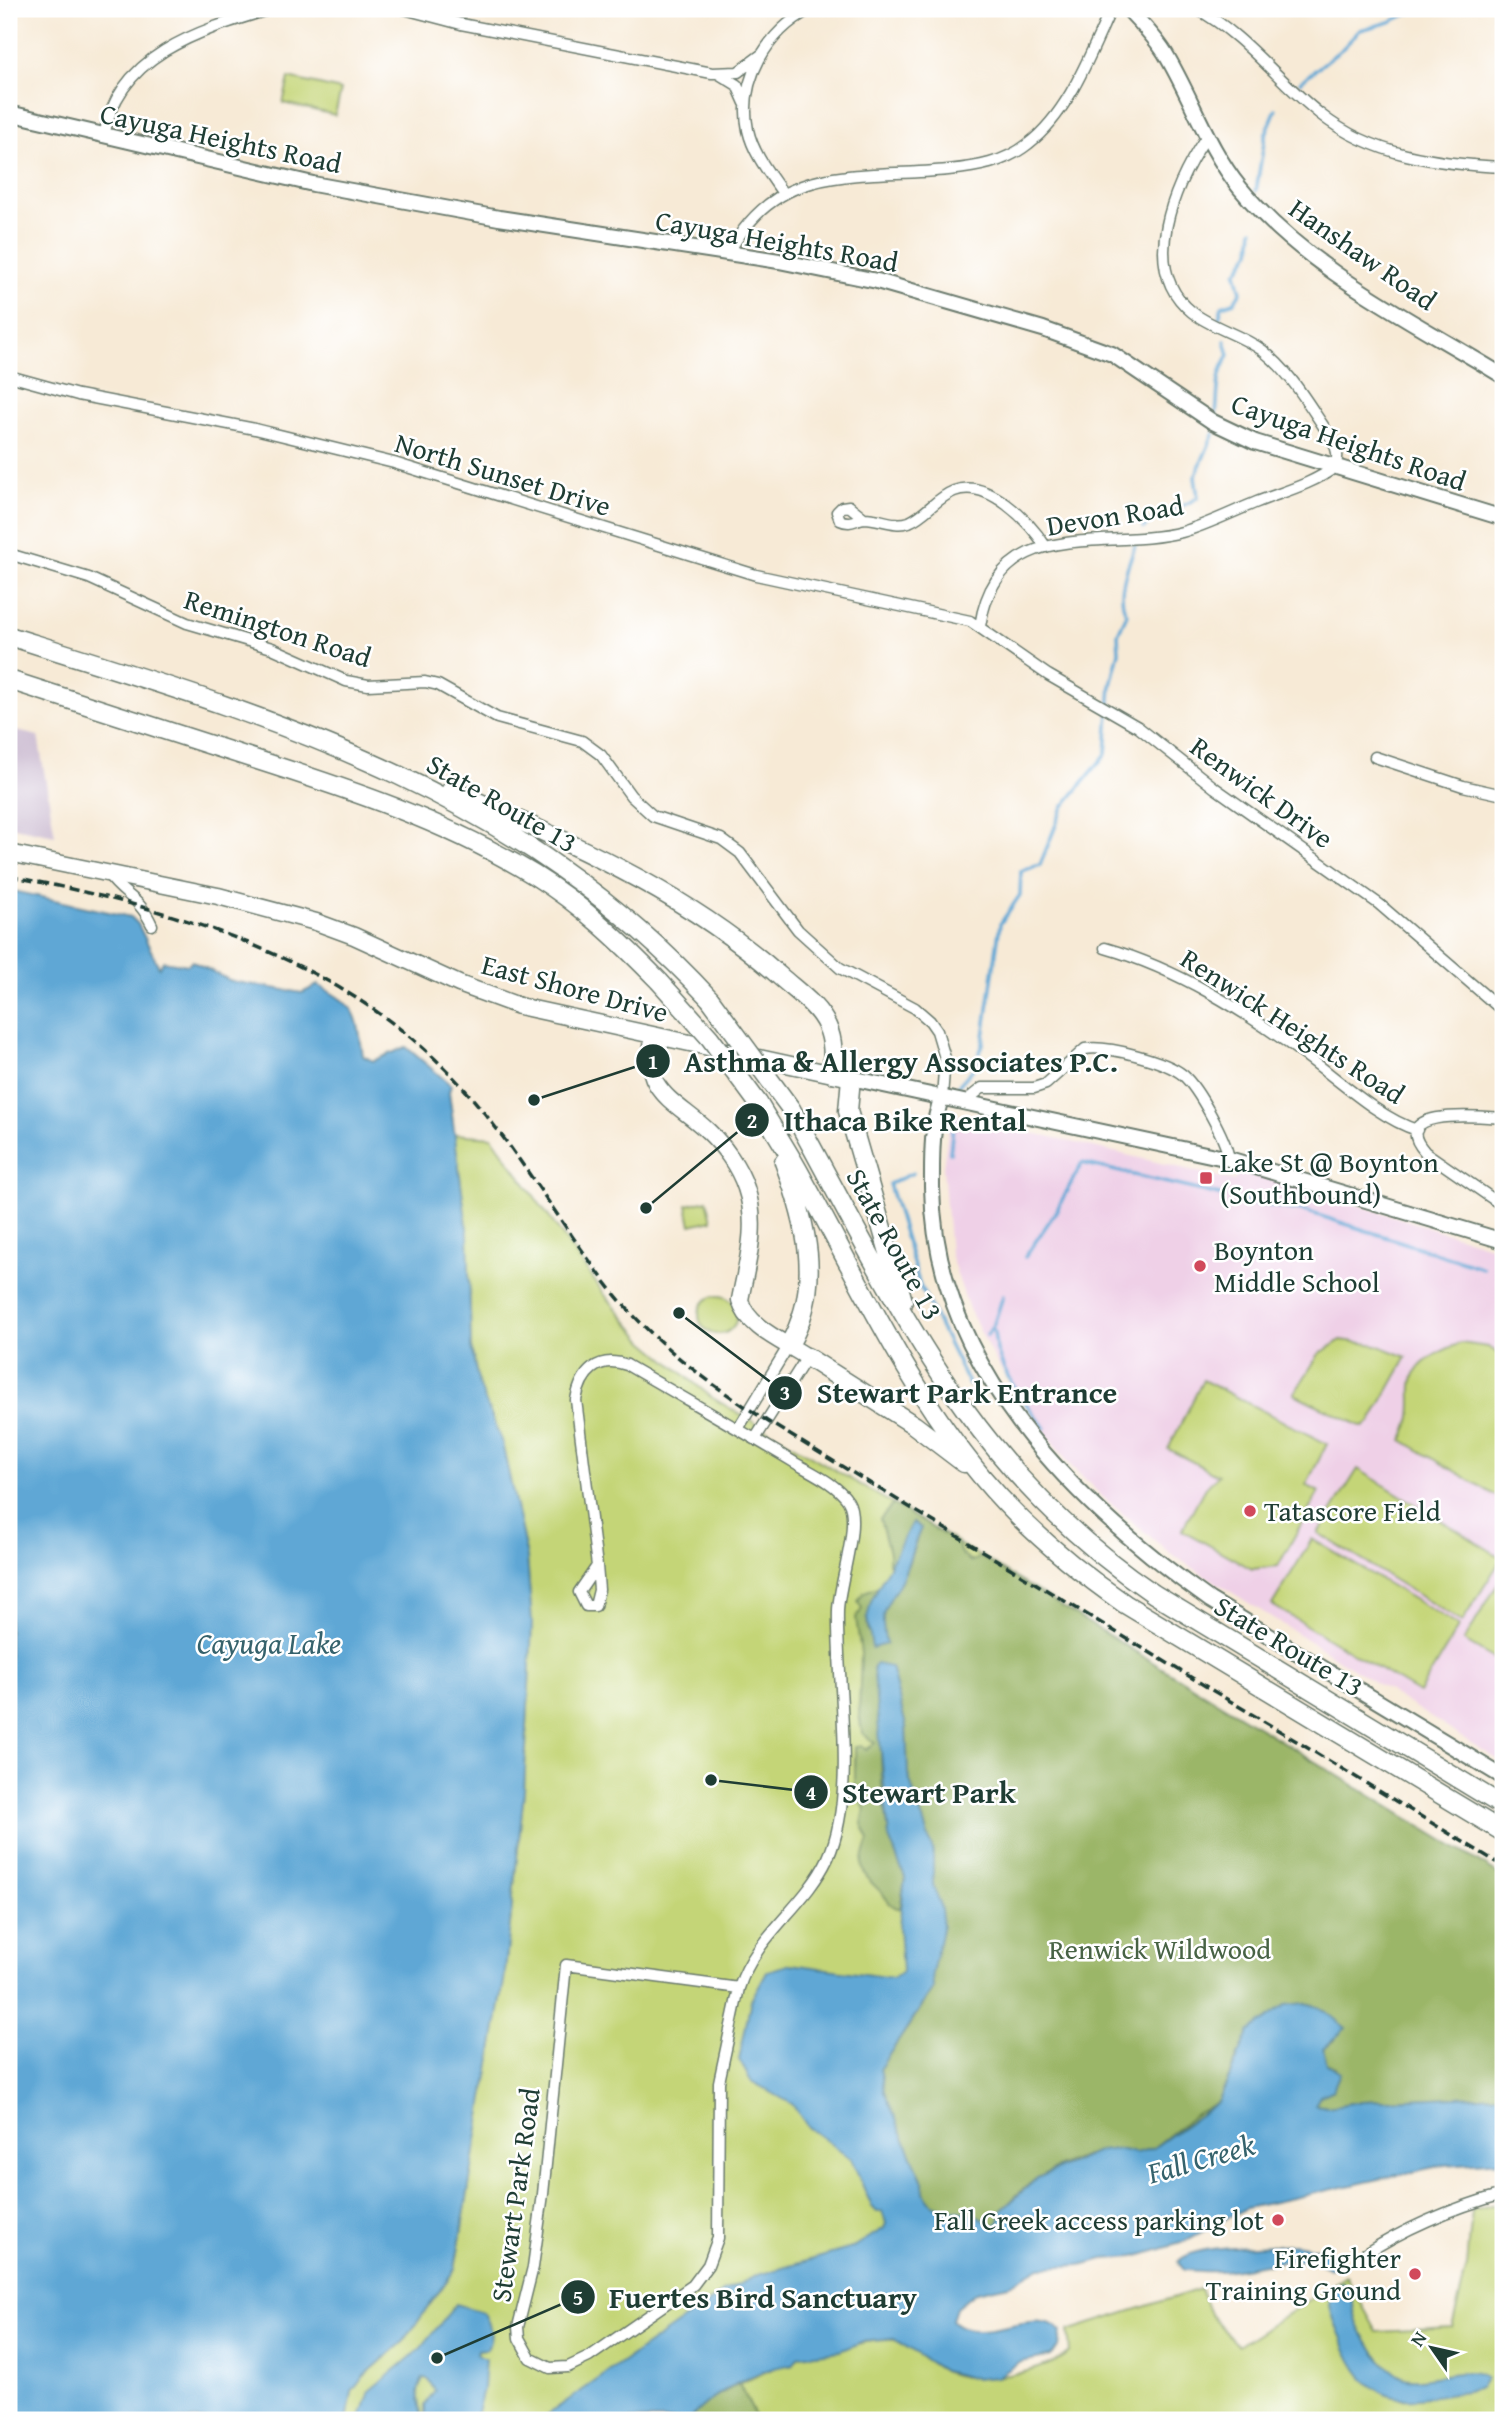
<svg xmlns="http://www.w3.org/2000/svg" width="1512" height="2429" font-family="'Gentium Book Plus',serif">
<rect width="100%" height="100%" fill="#fff"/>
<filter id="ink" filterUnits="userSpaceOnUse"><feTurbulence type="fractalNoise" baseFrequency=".0143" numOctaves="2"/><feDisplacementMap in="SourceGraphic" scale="14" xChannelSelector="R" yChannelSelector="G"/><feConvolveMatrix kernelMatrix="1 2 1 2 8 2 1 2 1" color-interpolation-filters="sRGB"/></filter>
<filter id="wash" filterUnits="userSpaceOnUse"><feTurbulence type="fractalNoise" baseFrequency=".00686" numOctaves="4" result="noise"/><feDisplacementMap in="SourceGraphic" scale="28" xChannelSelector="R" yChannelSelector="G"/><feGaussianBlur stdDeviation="1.57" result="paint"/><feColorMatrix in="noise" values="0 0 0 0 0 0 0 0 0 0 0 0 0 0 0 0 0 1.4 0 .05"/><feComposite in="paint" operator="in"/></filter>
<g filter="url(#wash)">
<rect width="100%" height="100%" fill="#f7ead6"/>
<path fill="#efd0e7" d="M 963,1115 L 983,1125 L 1047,1136 L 1236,1181 L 1237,1171 L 1249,1172 L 1503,1250 L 1503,1763 L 1171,1554 L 1103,1497 L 1072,1467 L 1030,1413 L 992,1355 L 969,1309 L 950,1254 L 943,1167 L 950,1117 Z"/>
<path fill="#cdbed3" d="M 9,729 L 38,736 L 55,835 L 9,826 Z"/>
<path fill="#c4d577" stroke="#728956" stroke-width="2" d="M 289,78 L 341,90 L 335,115 L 283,103 Z
M 454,1134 L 492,1137 L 604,1294 L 644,1341 L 711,1397 L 920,1520 L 1503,1877 L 1503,2124 L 1236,2177 L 625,2420 L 347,2420 L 352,2392 L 364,2376 L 404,2341 L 455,2269 L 504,1981 L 524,1791 L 532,1623 L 527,1557 L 502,1443 L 479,1385 L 471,1347 L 468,1235 Z
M 707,1200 L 712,1220 L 691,1225 L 687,1205 Z
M699 1315a19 19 0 1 1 38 0a19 19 0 1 1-38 0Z
M 1341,1340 L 1377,1345 L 1407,1357 L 1370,1423 L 1363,1427 L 1294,1394 L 1319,1354 Z
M 1461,1343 L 1488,1347 L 1503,1356 L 1503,1500 L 1402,1440 C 1430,1394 1381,1373 1461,1343 Z
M 1203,1380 L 1327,1444 L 1306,1485 L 1319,1492 L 1278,1566 L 1252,1569 L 1182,1530 L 1203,1491 L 1218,1475 L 1168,1449 Z
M 1358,1469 L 1502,1558 L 1462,1622 L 1318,1533 Z
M 1312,1539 L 1459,1626 L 1419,1693 L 1272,1605 Z
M 1503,1575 L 1503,1664 L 1464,1641 Z
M 1503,2203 L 1503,2420 L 757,2420 L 739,2384 L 776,2367 L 793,2364 L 799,2356 C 831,2353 861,2339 893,2340 C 904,2340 931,2365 943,2371 C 971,2386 1047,2373 1070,2352 L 1068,2331 L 1200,2289 L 1210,2314 L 1238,2346 L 1346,2276 L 1377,2332 L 1452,2328 L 1467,2266 L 1472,2211 Z"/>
<path fill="#9bb668" stroke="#5d7a4e" stroke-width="2" d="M 893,1504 L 958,1543 L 960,1552 L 970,1562 L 981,1557 L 1503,1877 L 1503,2095 L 1363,2101 L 1328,2107 L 1315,2105 L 1320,2096 L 1333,2090 L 1336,2068 L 1327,2064 L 1323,2049 L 1333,2041 L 1238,2055 L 1219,2101 L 1196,2114 L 1153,2148 L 1136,2153 L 1116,2149 L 1101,2151 L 1069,2162 L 1037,2178 L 1022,2190 L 1002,2210 L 999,2223 L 992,2226 C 986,2221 980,2216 972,2214 C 954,2209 920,2211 924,2184 L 884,2092 L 880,2068 L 933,1990 L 932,1973 L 943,1925 L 939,1902 L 933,1886 L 933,1851 L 908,1775 L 906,1726 L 891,1667 L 873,1667 L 880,1713 L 882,1788 L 890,1840 L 905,1878 L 900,1909 C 888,1906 887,1897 879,1890 C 859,1872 859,1866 869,1840 L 862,1824 L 865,1809 L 855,1793 L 855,1747 L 862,1746 L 866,1750 L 875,1743 L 862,1733 L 859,1713 L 861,1653 L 856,1618 L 862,1609 L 858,1601 L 864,1592 L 877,1587 L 867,1618 L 868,1631 L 885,1644 C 879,1604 886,1608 903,1576 C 911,1561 914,1543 921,1528 L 913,1522 L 889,1568 L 889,1553 L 880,1519 Z
M 739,2384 L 757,2420 L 690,2420 L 705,2402 Z"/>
<path fill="#5ea7d5" stroke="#3e7284" stroke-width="2" d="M 9,890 L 131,917 L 138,924 L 159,967 L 163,961 L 188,965 L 192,961 L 231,981 L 302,993 L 318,985 C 360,1009 356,1011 363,1056 L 373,1061 L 406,1047 L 451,1085 L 449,1092 L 468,1235 L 471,1348 L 479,1385 L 502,1443 L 527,1557 L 532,1623 L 524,1791 L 504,1981 L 455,2269 L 404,2341 L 364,2376 L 352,2392 L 347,2420 L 9,2420 Z
M 912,1522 L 921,1528 C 914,1543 910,1559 904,1574 C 889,1607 877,1603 886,1644 L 872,1648 L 867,1618 L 871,1601 Z
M 876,1664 L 891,1667 L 906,1726 L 908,1775 L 933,1851 L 933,1886 L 940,1903 L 943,1925 L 932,1973 L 933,1989 L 880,2068 L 884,2092 L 924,2184 C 920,2211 955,2209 972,2214 C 980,2216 987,2221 993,2226 L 999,2222 L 1002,2210 L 1037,2178 L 1100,2151 L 1116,2149 L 1136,2153 L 1153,2148 L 1219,2101 L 1249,2032 L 1286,2005 L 1306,2003 L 1321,2008 L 1346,2028 L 1323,2049 L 1327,2064 L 1340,2073 L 1333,2090 L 1320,2096 L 1315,2105 L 1328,2107 L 1363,2101 L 1503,2095 L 1503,2161 L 1444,2165 L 1246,2208 L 1181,2243 L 1135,2257 L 1104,2259 L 1080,2265 L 1040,2267 L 1009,2285 L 976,2292 L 956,2308 L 952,2320 C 980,2349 1036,2303 1061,2331 L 1059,2348 L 1051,2356 L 1021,2362 L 997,2377 L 975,2379 L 943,2371 L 894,2339 L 861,2342 L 840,2351 L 799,2356 L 793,2364 C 756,2370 713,2392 689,2420 L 544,2420 L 547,2415 L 723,2292 L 758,2275 L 852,2248 L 884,2228 L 886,2223 L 882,2212 L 877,2212 L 872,2207 L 851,2159 L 808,2127 L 792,2104 L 751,2081 L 739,2060 L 751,2000 L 767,1971 L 791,1964 L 893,1978 L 902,1971 L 899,1926 L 905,1878 L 889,1838 L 873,1667 Z
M 1295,2244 L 1321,2249 L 1339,2265 L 1329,2268 C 1305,2249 1247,2271 1217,2271 C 1206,2272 1195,2270 1184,2270 L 1178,2262 C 1192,2243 1269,2247 1295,2244 Z
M 1343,2282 C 1354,2291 1352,2309 1357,2322 C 1364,2339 1385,2369 1402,2377 C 1425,2387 1472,2360 1486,2379 L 1479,2389 C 1410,2398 1374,2419 1342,2339 C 1335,2322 1325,2305 1332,2287 Z
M 456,2304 L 483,2312 C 491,2324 494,2336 487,2349 L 478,2350 L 477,2355 L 485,2359 L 483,2389 L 475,2420 L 425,2420 L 425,2405 L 435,2391 L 428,2379 L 423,2378 L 418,2391 L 422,2420 L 360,2420 L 370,2391 L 420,2349 Z"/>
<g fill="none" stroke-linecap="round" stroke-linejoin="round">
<path stroke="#5ea7d5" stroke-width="3.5" d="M 1300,82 L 1343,48 L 1360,30 L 1390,22 L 1418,9
M 1256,191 L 1265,136 L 1276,109
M 1219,318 L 1222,306 L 1234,302 L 1241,292 L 1236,273 L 1251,251 L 1253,229
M 1216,414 C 1219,391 1215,376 1229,355 L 1225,341
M 1144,528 C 1159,510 1182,510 1198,497 L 1195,477 L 1214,433
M 957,1087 L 974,1068 L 983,1044 L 1000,924 L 1020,895 L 1021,871 L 1040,865 L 1063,807 L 1106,754 L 1111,685 L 1119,652 L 1118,634 L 1127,614 C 1115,596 1128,565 1135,546
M 950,1153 L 954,1117
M 913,1173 L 889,1184 L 920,1286 L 969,1385
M 1241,1201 L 1308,1212 L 1483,1268
M 1025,1257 L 1055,1213 L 1082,1163 L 1224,1196
M 991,1328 L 994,1331 C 996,1368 1022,1400 1045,1428
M 987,1335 L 994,1324 L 1003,1296"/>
</g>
</g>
<g filter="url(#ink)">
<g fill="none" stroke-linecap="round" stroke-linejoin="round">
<g stroke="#6b7a6d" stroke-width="13">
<path id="street" d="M 404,9 L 461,24 L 712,73 L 738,72 L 761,55
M 1197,9 C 1245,35 1277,80 1320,114 C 1372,156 1439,164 1503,167
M 719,74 L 737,85 L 745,103
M 104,137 C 117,54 201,30 271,9
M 782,192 C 769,173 753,153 748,130 C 738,81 767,31 811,9
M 728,254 C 778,160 856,179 948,170 C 977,167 1004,163 1028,144 C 1069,113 1090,54 1111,9
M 9,376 L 78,395 L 255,429 L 394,463 L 756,575 L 970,621 L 1048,675 L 1138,727 L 1215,788 L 1379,904 L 1503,1011
M 864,518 L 849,506 L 842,507 L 837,512 L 840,520 C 851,525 855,519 865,518 C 879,518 895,527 909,522 C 926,515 936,498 954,491 C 988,478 1029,521 1046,547
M 9,554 L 89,578 L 187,623 L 272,648 L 346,681 L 368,685 L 425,682 L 438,685 L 497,718 L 582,741 L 601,755 L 631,796 L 653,816 L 721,839 L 740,853 L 798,930 L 840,968 L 915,1008 L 930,1021 L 937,1031 L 945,1058 L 942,1097
M 980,626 C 997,513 1104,552 1182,532 C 1207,525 1232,512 1257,502 C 1282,492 1313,484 1335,467 C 1342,450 1331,438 1322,424 C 1304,397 1288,370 1262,350 C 1240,334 1212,328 1192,312 C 1137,268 1175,184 1206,137
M 1375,757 L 1463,786 L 1503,795
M 108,874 C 124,897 138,895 152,925
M 1105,948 C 1178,969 1245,1011 1306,1056 C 1338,1079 1380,1119 1417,1130
M 970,1104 L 972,1096 L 982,1088 L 1034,1088 L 1046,1084 L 1085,1049 C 1107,1045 1166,1061 1183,1075 C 1198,1088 1226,1139 1229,1159
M 1503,1118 C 1484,1117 1385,1106 1425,1152 L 1503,1206
M 738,1429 L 789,1345
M 755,1439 L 807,1357
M 597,1566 L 599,1590 L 595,1606 L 586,1606 L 579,1592 L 597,1566 L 576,1400 C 581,1372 598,1355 627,1365 C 682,1397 737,1428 792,1461 C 810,1472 836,1483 848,1501 C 861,1522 839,1583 838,1610 C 836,1682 858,1792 828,1858 C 805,1907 755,1936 739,1988
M 566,1965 L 739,1988 L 719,2082 L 718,2238 L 708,2265 L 693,2285 L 589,2357 L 568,2367 L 550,2368 L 530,2358 L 519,2338 L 518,2327 L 533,2267 L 543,2194 Z
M 1360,2257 C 1405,2228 1452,2208 1503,2194"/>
</g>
<g stroke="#6b7a6d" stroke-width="18">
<path id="secondary" d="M 1128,9 C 1141,23 1155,37 1165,53 C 1192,98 1207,147 1240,188 C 1308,271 1414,321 1503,376
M 9,113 L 313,184 L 499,218 L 779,261 L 877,281 L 1043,329 L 1112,354 L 1213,422 L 1255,442 L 1503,518
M 851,1078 L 1229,1159 L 1503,1241
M 942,1097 C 931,1125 932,1157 932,1187 C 934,1365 1074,1504 1210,1600 L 1503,1777"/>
</g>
<g stroke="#6b7a6d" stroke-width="19">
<path id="primary" d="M 9,853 L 218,896 L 316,922 L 354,936 L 459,984 L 519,1006 L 851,1078
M 654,1038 C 638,1090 676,1101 708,1131 C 724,1146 739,1167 746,1188 C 759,1226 747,1262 740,1300 C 747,1328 785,1342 807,1357"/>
</g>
<g stroke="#6b7a6d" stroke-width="21">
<path id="highway" d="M 9,636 C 272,718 516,788 710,999
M 9,680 C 89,706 170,732 251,758 C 348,789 446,821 534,875 C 581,904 621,942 659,981
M 451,790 C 571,844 684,890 783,979 C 799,993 819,1007 827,1026 C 834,1041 833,1057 832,1073
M 851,1078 L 848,1111 L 903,1301
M 758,1103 C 773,1129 790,1154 804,1181 C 860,1282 908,1388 982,1477 C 1023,1526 1073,1568 1125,1604 L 1503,1832
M 791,1109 C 896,1299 966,1467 1154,1594 L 1503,1806
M 784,1162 C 806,1222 824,1285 789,1345
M 807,1357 L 914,1425 L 964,1463"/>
</g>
<use href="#street" stroke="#fff" stroke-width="10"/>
<use href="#secondary" stroke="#fff" stroke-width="14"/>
<use href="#primary" stroke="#fff" stroke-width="16"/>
<use href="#highway" stroke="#fff" stroke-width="18"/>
<path stroke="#1f3d34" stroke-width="3.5" stroke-dasharray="10 5" stroke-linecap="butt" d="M 9,876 C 174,908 351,960 466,1091 C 520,1153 562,1227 613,1292 C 656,1345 710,1384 767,1421 L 1503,1866"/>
<g stroke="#6b7a6d" stroke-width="21" stroke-linecap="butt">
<path id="highway-bridge" d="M 659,981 L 710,1038 L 758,1103
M 710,999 L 791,1109"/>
</g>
<use href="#highway-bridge" stroke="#fff" stroke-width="18"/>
</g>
</g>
<g fill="#d1495b" stroke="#fff" stroke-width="2.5">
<rect x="1199" y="1171" width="14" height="14" rx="3.5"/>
<circle cx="1200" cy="1266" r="7"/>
<circle cx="1250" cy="1511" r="7"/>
<circle cx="1278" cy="2220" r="7"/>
<circle cx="1415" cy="2274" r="7"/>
</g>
<g text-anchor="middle" stroke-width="5" stroke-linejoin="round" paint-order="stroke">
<g font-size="28" fill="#1f3d34" stroke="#fff">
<text transform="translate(221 138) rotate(12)" y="10">Cayuga Heights Road</text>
<text transform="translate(777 241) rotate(10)" y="10">Cayuga Heights Road</text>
<text transform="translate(1363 254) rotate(35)" y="10">Hanshaw Road</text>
<text transform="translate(1349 442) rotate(19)" y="10">Cayuga Heights Road</text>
<text transform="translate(503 474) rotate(17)" y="10">North Sunset Drive</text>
<text transform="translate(1115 515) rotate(-9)" y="10">Devon Road</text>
<text transform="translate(278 628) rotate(18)" y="10">Remington Road</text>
<text transform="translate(1262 792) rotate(36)" y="10">Renwick Drive</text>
<text transform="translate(502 803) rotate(30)" y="10">State Route 13</text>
<text transform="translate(575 988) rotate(15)" y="10">East Shore Drive</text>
<text transform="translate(1293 1026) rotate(33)" y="10">Renwick Heights Road</text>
<text transform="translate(895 1244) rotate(61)" y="10">State Route 13</text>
<text transform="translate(1289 1646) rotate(31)" y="10">State Route 13</text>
<text transform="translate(515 2195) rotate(-82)" y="10">Stewart Park Road</text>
</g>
<g font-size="28" fill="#1f3d34" stroke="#fff" text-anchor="start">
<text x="1220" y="1172">Lake St @ Boynton<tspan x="1220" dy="32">(Southbound)</tspan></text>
<text x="1214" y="1260">Boynton<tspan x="1214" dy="32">Middle School</tspan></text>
<text x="1264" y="1521">Tatascore Field</text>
<text x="1264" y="2230" text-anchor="end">Fall Creek access parking lot</text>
<text x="1401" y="2268" text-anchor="end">Firefighter<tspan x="1401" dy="32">Training Ground</tspan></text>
</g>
<g font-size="28" fill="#486345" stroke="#fff">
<text x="1160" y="1959">Renwick Wildwood</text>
</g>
<g font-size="30" font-style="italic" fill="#35626c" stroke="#fff">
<text x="269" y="1654">Cayuga Lake</text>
<text transform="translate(1201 2159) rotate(-16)" y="10">Fall Creek</text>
</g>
</g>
<path fill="none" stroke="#1f3d34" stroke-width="2.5" d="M534 1100L653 1061M646 1208L752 1120M679 1313L785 1393M711 1780L811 1792M437 2358L578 2297"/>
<g fill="#1f3d34" stroke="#fff" stroke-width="2.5">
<circle cx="534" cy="1100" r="7"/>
<circle cx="646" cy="1208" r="7"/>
<circle cx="679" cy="1313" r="7"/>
<circle cx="711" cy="1780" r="7"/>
<circle cx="437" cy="2358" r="7"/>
<circle cx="653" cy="1061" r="18"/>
<circle cx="752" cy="1120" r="18"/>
<circle cx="785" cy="1393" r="18"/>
<circle cx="811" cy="1792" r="18"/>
<circle cx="578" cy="2297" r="18"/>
</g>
<g font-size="21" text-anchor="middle" font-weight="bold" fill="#fff">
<text x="653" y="1069">1</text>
<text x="752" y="1128">2</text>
<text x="785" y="1400">3</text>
<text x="811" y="1800">4</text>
<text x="578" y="2305">5</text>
</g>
<g font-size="30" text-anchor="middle" font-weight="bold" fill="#1f3d34" stroke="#fff" stroke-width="5" stroke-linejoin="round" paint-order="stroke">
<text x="901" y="1072">Asthma &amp; Allergy Associates P.C.</text>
<text x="905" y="1131">Ithaca Bike Rental</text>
<text x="967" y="1403">Stewart Park Entrance</text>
<text x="929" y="1803">Stewart Park</text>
<text x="763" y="2308">Fuertes Bird Sanctuary</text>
</g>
<rect width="1512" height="2429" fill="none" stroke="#fff" stroke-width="35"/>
<g transform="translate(1432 2348) rotate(304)" stroke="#ffffff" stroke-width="5" paint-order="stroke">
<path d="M0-5L12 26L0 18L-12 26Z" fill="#1f3d34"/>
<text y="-10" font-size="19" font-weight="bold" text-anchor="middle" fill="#1f3d34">N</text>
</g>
</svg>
